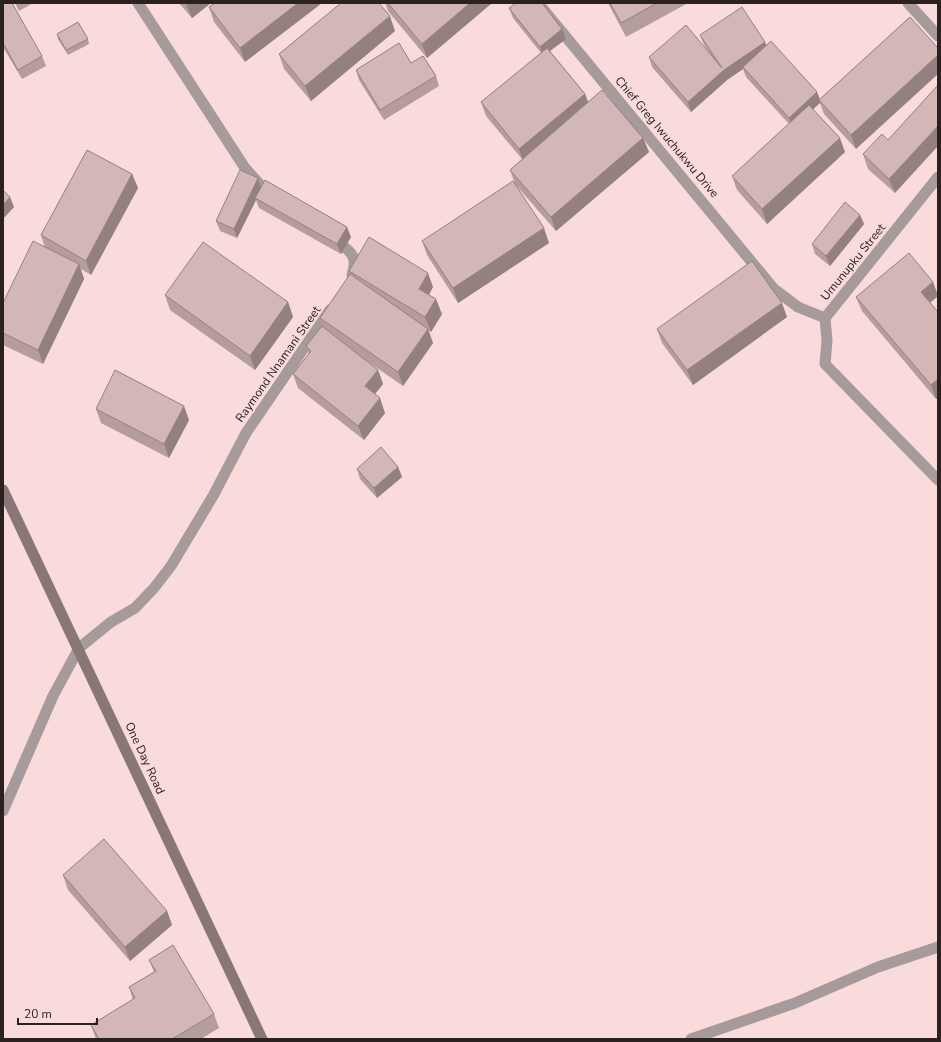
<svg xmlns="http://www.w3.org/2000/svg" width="941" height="1042" font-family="'Nunito Sans',sans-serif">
<rect width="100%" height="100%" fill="#f8dbda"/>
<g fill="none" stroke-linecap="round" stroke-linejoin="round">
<path stroke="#a69a9a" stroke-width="11" d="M 138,3 L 245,168 L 262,187 L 273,195
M 538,3 L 774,289 L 798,307 L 825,318
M 908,3 L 938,36
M 334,239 C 349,251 359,254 352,275
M 825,318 L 827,341 L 825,364 L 938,480
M 825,318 L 938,177
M 3,811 L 53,696 L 79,648 L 111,622 L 135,608 L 154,588 L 171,566 L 213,496 L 246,433 L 330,310
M 691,1039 L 795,1003 L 878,967 L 938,947"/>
<path stroke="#887776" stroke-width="11" d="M 3,490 L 262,1039"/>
</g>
<path fill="#b59d9d" d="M 3,3 L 42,56 L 46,66 L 22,79 L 3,47 Z
M 15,3 L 33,3 L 19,11 Z
M 179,3 L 211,3 L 192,18 Z
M 215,3 L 322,3 L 245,62 L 214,22 L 209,7 Z
M 385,3 L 492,3 L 427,58 L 388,11 Z
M 608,3 L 688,3 L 626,37 Z
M 509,8 L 562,29 L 566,39 L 550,51 L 585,94 L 588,102 L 643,138 L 649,152 L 556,231 L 515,184 L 510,170 L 522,159 L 486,116 L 481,102 L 541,53 L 513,18 Z
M 910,17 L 856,149 L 824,114 L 820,103 L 813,109 L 845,152 L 767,224 L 737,190 L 732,176 L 789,124 L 746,77 L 743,69 L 727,80 L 691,112 L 652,67 L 649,57 L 710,53 L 704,45 L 700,35 L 767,45 L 817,92 L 820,99 Z
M 395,31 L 311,101 L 284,69 L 279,54 Z
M 57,34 L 88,39 L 89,44 L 68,55 L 58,39 Z
M 411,63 L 436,76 L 439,86 L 384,120 L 359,80 L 356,70 Z
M 888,140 L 895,193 L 868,169 L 863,154 Z
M 132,174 L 138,188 L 91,275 L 81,269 L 84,279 L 43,364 L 3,345 L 3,303 L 45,248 L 41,235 Z
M 258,178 L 261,187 L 351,237 L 341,254 L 259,208 L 256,200 L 237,238 L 220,231 L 216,221 Z
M 860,215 L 864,224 L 830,266 L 815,254 L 812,244 Z
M 422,241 L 549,243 L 458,303 L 427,255 Z
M 349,271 L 433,287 L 429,295 L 442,314 L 431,332 L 428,330 L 433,343 L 403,386 L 361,357 L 378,370 L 383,384 L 375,394 L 385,413 L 364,440 L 298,388 L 293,374 L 309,354 L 306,346 L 323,327 L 320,318 L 350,275 Z
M 933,282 L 938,296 L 930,303 L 938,312 L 938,398 L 936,399 L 862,311 L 856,297 Z
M 165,295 L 288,302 L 293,317 L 255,370 L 170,310 Z
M 787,317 L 693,385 L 662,343 L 657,329 Z
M 96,409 L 189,420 L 169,458 L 101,423 Z
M 398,467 L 402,477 L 377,498 L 360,479 L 357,469 Z
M 63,875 L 167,911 L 172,925 L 130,961 L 68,890 Z
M 149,960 L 214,1014 L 219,1028 L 201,1039 L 96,1039 L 91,1025 L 133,1000 L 129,987 L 154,972 Z"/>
<path fill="#94807f" d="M 188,3 L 211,3 L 192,18 L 186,4 Z
M 298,3 L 322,3 L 245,62 L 240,48 Z
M 470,3 L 492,3 L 427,58 L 422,44 Z
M 390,16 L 395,31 L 311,101 L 305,86 Z
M 562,29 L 566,39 L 543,56 L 540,47 Z
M 765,42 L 769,52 L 743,67 L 743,69 L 727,80 L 691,112 L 688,102 L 724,70 Z
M 938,55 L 938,74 L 856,149 L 851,135 Z
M 817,92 L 820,101 L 819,100 L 820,103 L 792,128 L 789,118 Z
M 585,94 L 591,109 L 524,163 L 519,149 Z
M 938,126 L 938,146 L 895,193 L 889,179 Z
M 643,138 L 649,152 L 556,231 L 551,217 Z
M 840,138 L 845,152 L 767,224 L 762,209 Z
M 132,174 L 138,188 L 91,275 L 86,261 Z
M 258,178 L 261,188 L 255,198 L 256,200 L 237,238 L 234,229 Z
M 10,197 L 14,207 L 3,219 L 3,205 Z
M 860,215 L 864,224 L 830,266 L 826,256 Z
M 347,227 L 351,237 L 341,254 L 337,244 Z
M 544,228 L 549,243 L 458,303 L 453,288 Z
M 79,264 L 84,279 L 43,364 L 38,350 Z
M 428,273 L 433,287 L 424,303 L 419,289 Z
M 933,282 L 938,296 L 926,306 L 921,292 Z
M 436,299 L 442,314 L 431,332 L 425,317 Z
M 288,302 L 293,317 L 255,370 L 250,356 Z
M 782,303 L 787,317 L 693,385 L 687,370 Z
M 428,329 L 433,343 L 403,386 L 398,372 Z
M 378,370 L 383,384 L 370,400 L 365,386 Z
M 938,379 L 938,398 L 936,399 L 931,385 Z
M 380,398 L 385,413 L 364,440 L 358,426 Z
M 184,406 L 189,420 L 169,458 L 164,444 Z
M 398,467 L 402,477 L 377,498 L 374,488 Z
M 167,911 L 172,925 L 130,961 L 125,947 Z"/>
<path fill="#d3b7b6" stroke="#94807f" d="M 3,3 L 12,3 L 42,56 L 18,70 L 3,43 Z
M 215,3 L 298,3 L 240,48 L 209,7 Z
M 341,3 L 379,3 L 390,16 L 305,86 L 279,54 Z
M 388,3 L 470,3 L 422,44 Z
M 516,3 L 542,3 L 562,29 L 540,47 L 509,8 Z
M 610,3 L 657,3 L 621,23 Z
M 742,7 L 765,42 L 724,70 L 688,102 L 649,57 L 686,25 L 722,68 L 700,35 Z
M 910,17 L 938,48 L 938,55 L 851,135 L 819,100 Z
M 78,22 L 88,39 L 66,50 L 57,34 Z
M 771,41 L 817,92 L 789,118 L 743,67 Z
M 399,43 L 411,63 L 423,56 L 436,76 L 380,110 L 356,70 Z
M 547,48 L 585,94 L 519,149 L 481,102 Z
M 938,85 L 938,126 L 889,179 L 863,154 L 882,134 L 888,140 Z
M 602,90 L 643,138 L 551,217 L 510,170 Z
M 809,105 L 840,138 L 762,209 L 732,176 Z
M 87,150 L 132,174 L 86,261 L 41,235 Z
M 240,170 L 258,178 L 234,229 L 216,221 Z
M 265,180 L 347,227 L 337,244 L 255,198 Z
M 513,181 L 544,228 L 453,288 L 422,241 Z
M 3,190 L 10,197 L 3,205 Z
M 845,202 L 860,215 L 826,256 L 812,244 Z
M 369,237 L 428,273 L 419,289 L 436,299 L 425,317 L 349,271 Z
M 33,241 L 79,264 L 38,350 L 3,333 L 3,303 Z
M 203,242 L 288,302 L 250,356 L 165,295 Z
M 909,253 L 933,282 L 921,292 L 938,312 L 938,379 L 931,385 L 856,297 Z
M 752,261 L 782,303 L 687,370 L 657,329 Z
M 350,274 L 428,329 L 398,372 L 320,318 Z
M 322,326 L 378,370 L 365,386 L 380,398 L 358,426 L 293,374 L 311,351 L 306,346 Z
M 115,370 L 184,406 L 164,444 L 96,409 Z
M 381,447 L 398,467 L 374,488 L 357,469 Z
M 104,839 L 167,911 L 125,947 L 63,875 Z
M 173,945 L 214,1014 L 172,1039 L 99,1039 L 91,1025 L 135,998 L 129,987 L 156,971 L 149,960 Z"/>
<g text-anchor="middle" stroke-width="3.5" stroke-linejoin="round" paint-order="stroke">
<g font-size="12" fill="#2c2121" stroke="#f8dbda">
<text transform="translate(667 137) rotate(50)" y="4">Chief Greg Iwuchukwu Drive</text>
<text transform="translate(853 262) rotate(-51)" y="4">Umunupku Street</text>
<text transform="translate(278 364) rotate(-55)" y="4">Raymond Nnamani Street</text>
<text transform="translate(145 758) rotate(65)" y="4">One Day Road</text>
</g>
</g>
<rect width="941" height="1042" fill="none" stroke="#2c2121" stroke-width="8"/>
<path d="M18 1018v6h79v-6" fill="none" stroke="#2c2121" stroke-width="2"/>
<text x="24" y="1018" font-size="12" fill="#2c2121" stroke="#f8dbda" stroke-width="3" paint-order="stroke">20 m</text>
</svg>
